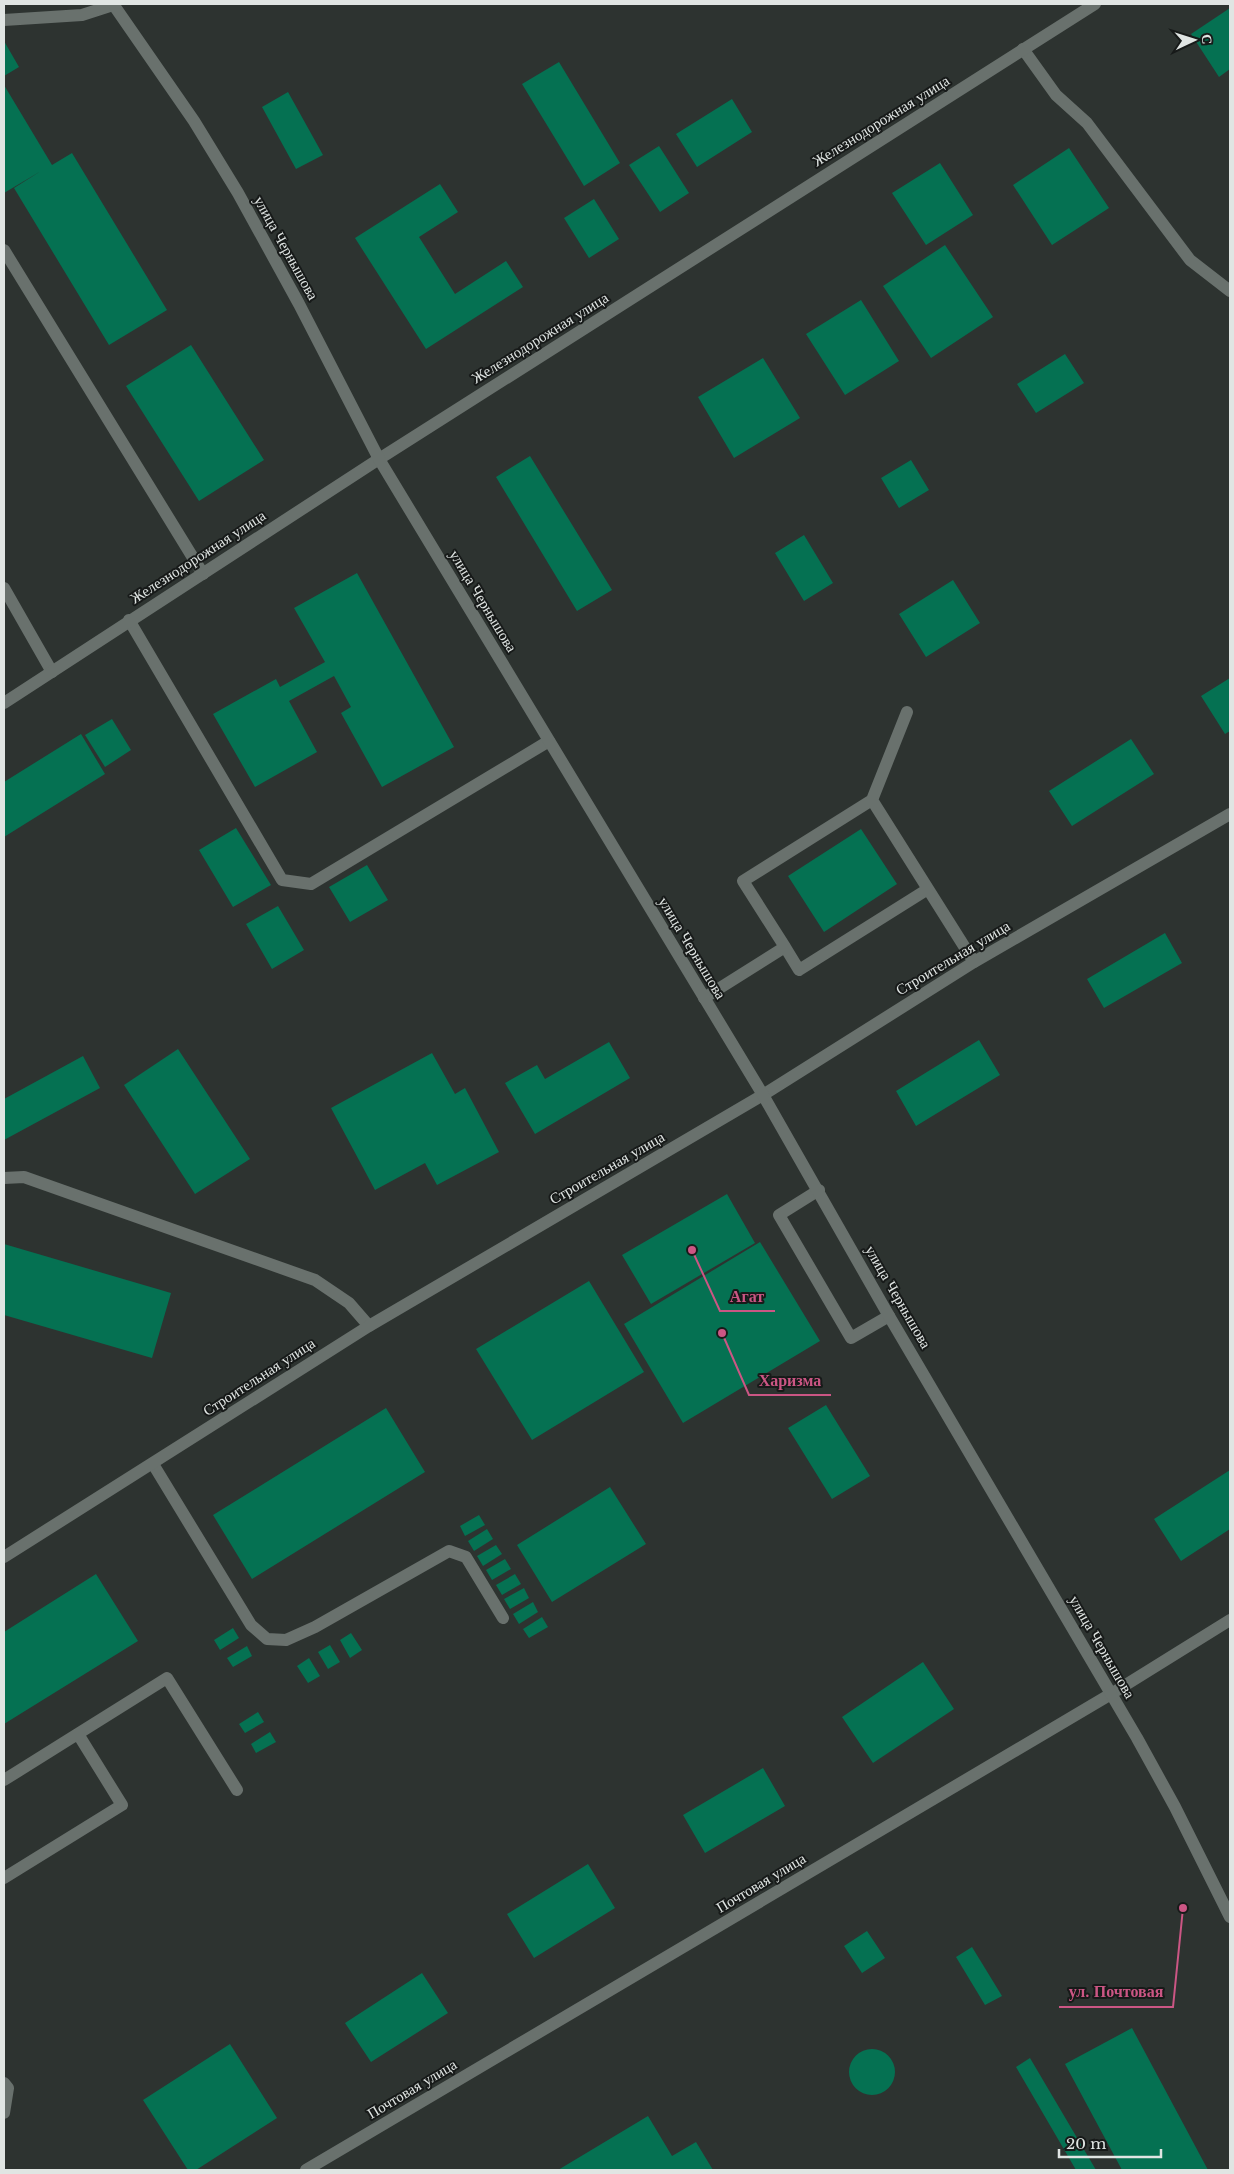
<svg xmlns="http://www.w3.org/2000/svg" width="1234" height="2174" font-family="'Libre Baskerville',serif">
<rect width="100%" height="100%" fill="#2d3330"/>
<path fill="#057152" d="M 1230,8 L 1230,69 L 1219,77 L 1191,34 Z
M 4,41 L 19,67 L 4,76 Z
M 559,62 L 620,163 L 584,186 L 522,84 Z
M 4,85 L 52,165 L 72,153 L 167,310 L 109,345 L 14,188 L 41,171 L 4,193 Z
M 288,92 L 323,155 L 296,169 L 262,107 Z
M 732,99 L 752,132 L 697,167 L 676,134 Z
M 659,146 L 689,193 L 660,212 L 629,165 Z
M 1069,148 L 1109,208 L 1052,245 L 1013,185 Z
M 940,163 L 973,215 L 926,245 L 892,193 Z
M 440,184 L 458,212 L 419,237 L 455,294 L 506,261 L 523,287 L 426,349 L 355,238 Z
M 594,199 L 619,239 L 589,258 L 564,218 Z
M 945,245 L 993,317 L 931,358 L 883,286 Z
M 861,300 L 899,361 L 845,395 L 806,334 Z
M 191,345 L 264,460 L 199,501 L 126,386 Z
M 1065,354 L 1084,383 L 1036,413 L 1017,384 Z
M 763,358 L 800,418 L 734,458 L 698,397 Z
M 530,456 L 612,590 L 577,611 L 496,477 Z
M 911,460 L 929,490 L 899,508 L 881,478 Z
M 804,535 L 833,583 L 804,601 L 775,553 Z
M 357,573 L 454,747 L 382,787 L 341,713 L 351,707 L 334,676 L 289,701 L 317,752 L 255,787 L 213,714 L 276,679 L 280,687 L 325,662 L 294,608 Z
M 953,580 L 980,623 L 926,657 L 899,614 Z
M 1230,678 L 1230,731 L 1225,734 L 1201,696 Z
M 112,719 L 131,750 L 105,767 L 85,735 Z
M 81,734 L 105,774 L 4,837 L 4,782 Z
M 1131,739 L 1154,774 L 1072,826 L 1049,791 Z
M 236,828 L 271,885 L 233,907 L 199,850 Z
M 861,829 L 897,884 L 824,932 L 788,876 Z
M 367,865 L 388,900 L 350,922 L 329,887 Z
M 278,906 L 304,950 L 272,969 L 246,924 Z
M 1165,933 L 1182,963 L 1104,1008 L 1087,979 Z
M 979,1040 L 1000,1075 L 916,1126 L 896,1091 Z
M 609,1042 L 630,1078 L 535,1134 L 505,1083 L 537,1065 L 545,1079 Z
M 178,1049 L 250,1159 L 195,1194 L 124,1085 Z
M 432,1053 L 455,1094 L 465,1088 L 499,1152 L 437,1185 L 425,1163 L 375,1190 L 331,1108 Z
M 83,1056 L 100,1088 L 4,1140 L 4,1099 Z
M 727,1194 L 755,1243 L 651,1304 L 622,1255 Z
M 760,1242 L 820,1341 L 683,1423 L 624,1324 Z
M 4,1244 L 171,1293 L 152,1358 L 4,1315 Z
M 589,1281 L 644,1372 L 532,1440 L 476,1349 Z
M 826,1405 L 870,1476 L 832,1499 L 788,1428 Z
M 386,1408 L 425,1472 L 252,1579 L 213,1515 Z
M 1230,1470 L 1230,1529 L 1181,1561 L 1154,1519 Z
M 610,1487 L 646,1544 L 552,1602 L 517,1545 Z
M 479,1515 L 485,1525 L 465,1536 L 460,1526 Z
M 487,1529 L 493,1539 L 474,1551 L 468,1541 Z
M 496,1545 L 502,1554 L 483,1566 L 477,1556 Z
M 505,1559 L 511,1569 L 492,1580 L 486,1570 Z
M 96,1574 L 138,1641 L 4,1724 L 4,1632 Z
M 515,1574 L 521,1584 L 502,1595 L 496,1585 Z
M 524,1588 L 529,1598 L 510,1609 L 504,1599 Z
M 533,1602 L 538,1612 L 519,1624 L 513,1614 Z
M 542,1617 L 548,1627 L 529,1638 L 523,1629 Z
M 233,1628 L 239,1638 L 220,1650 L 214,1640 Z
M 351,1633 L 362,1650 L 350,1658 L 340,1640 Z
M 330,1645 L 340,1662 L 328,1669 L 318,1652 Z
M 247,1646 L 252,1656 L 233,1667 L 227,1658 Z
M 309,1658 L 320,1676 L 308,1683 L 297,1666 Z
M 923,1662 L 954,1709 L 873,1763 L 842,1717 Z
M 258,1712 L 264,1722 L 245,1733 L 239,1724 Z
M 270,1732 L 276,1742 L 256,1753 L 251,1744 Z
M 763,1768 L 785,1806 L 705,1853 L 683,1815 Z
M 588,1864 L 615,1908 L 534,1958 L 507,1914 Z
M 867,1931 L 885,1958 L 862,1973 L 844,1946 Z
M 972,1947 L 1002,1996 L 985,2005 L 956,1957 Z
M 422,1973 L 448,2013 L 371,2062 L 345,2023 Z
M 1132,2028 L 1208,2170 L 1122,2170 L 1065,2064 Z
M 230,2044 L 277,2118 L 196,2170 L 188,2170 L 143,2100 Z
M849 2072a23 23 0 1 1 46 0a23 23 0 1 1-46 0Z
M 1030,2058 L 1096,2170 L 1076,2170 L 1016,2067 Z
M 648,2116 L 672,2156 L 696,2142 L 713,2170 L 558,2170 Z"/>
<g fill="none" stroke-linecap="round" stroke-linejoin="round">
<path stroke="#69716d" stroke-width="12" d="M 4,20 L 82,15 L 113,5
M 1023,49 L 1056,95 L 1087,123 L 1190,260 L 1230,291
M 4,250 L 203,574
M 4,588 L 52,672
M 129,620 L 282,880 L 311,884 L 549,741
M 872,800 L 907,712
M 785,947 L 799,970 L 928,889
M 704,998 L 785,947 L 743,881 L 872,800 L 974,962
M 4,1178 L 24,1177 L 315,1280 L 349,1303 L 369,1326
M 819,1190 L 779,1215 L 851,1338 L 889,1316
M 153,1464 L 251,1625 L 267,1639 L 286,1640 L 315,1627 L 449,1551 L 466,1557 L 503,1618
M 4,1780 L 167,1678 L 237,1790
M 4,1878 L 122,1805 L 78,1734
M 4,2083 L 8,2088 L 4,2113"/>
<path stroke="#69716d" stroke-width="12" d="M 4,703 L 379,459 L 1095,4
M 4,1557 L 369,1326 L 763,1095 L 974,962 L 1230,814
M 306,2170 L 1111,1694 L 1230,1620"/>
<path stroke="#69716d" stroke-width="12" d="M 113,4 L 194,121 L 238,193 L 299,304 L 379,459 L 763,1095 L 889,1316 L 1137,1738 L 1175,1807 L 1230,1917"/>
</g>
<g text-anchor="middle" stroke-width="4" stroke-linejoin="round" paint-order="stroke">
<g font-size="15" fill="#e0e5e3" stroke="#171a19">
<text transform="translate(881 121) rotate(-32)" y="5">Железнодорожная улица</text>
<text transform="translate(286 248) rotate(61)" y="5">улица Чернышова</text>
<text transform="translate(540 338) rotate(-32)" y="5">Железнодорожная улица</text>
<text transform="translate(198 557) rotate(-33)" y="5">Железнодорожная улица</text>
<text transform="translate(483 601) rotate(59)" y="5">улица Чернышова</text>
<text transform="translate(692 948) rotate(59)" y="5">улица Чернышова</text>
<text transform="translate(953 958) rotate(-31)" y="5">Строительная улица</text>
<text transform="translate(607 1168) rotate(-30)" y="5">Строительная улица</text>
<text transform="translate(898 1297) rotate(60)" y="5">улица Чернышова</text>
<text transform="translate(259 1377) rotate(-33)" y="5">Строительная улица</text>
<text transform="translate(1102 1647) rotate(60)" y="5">улица Чернышова</text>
<text transform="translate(761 1883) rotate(-31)" y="5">Почтовая улица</text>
<text transform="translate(412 2089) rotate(-31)" y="5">Почтовая улица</text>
</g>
</g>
<path fill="none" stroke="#cb5684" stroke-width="2" d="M692 1250L720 1311H775M722 1333L749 1395H831M1183 1908L1173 2007H1059"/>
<g fill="#cb5684" stroke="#171a19" stroke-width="2">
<circle cx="692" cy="1250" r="5"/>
<circle cx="722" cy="1333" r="5"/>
<circle cx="1183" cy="1908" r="5"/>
</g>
<g font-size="16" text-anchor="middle" font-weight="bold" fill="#cb5684" stroke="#171a19" stroke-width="4" stroke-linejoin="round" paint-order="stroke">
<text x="747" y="1302">Агат</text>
<text x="790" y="1386">Харизма</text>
<text x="1116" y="1997">ул. Почтовая</text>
</g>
<rect width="1234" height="2174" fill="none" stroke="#e0e5e3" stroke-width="10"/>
<g transform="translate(1194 40) rotate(86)" stroke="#171a19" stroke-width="4" paint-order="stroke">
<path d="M0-4L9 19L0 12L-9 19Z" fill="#e0e5e3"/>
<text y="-8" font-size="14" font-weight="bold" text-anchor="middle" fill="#e0e5e3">С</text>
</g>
<path d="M1059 2149v8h102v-8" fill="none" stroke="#e0e5e3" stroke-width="2.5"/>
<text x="1066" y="2149" font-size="15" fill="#e0e5e3" stroke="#171a19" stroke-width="4" paint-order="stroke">20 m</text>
</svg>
